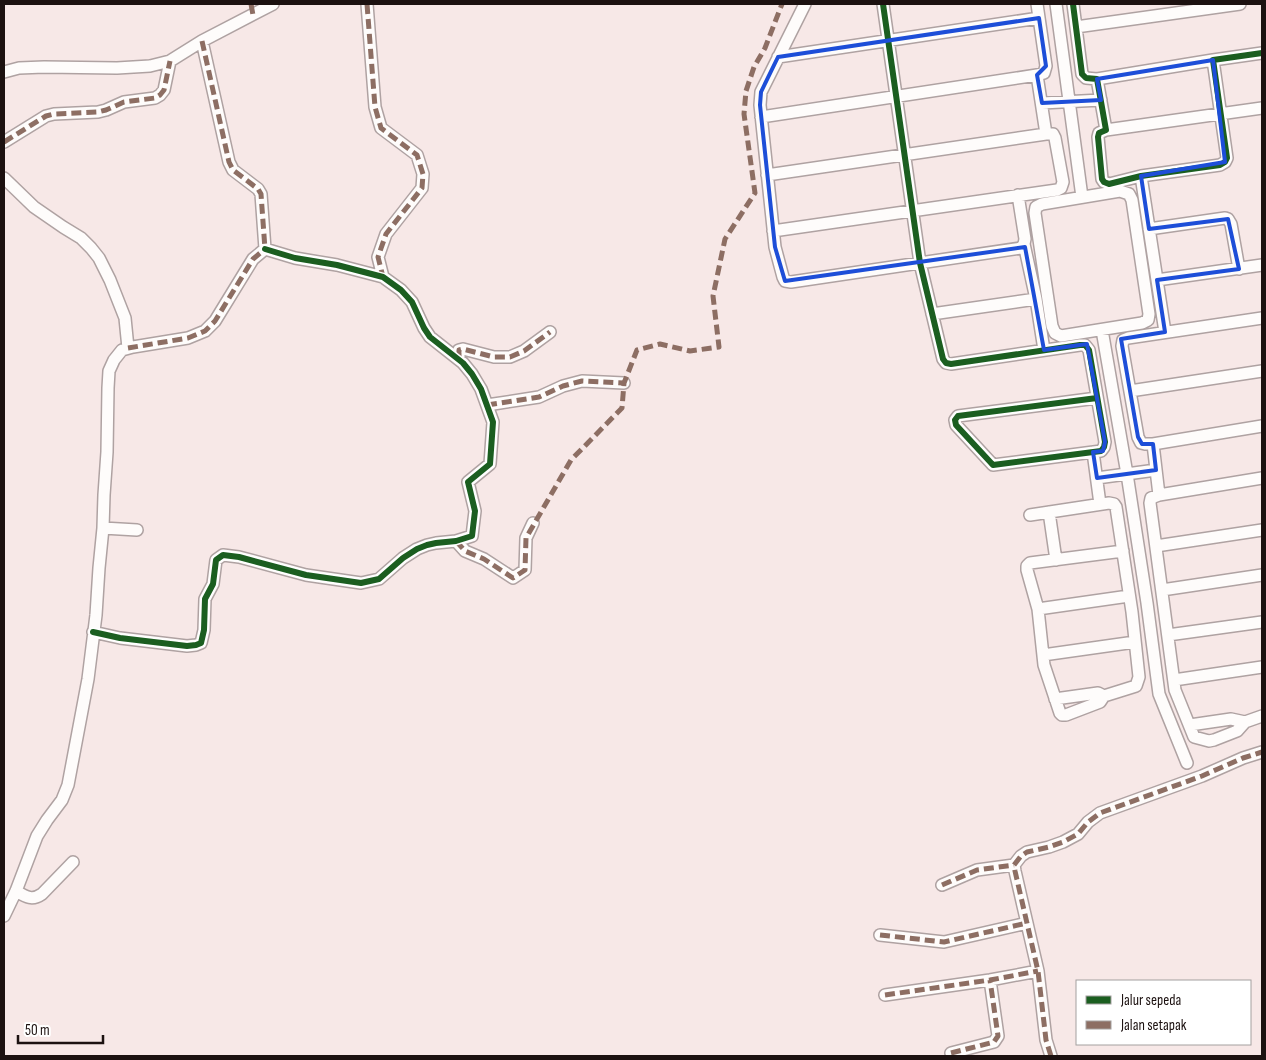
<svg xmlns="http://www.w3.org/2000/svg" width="1266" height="1060" font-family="'Sofia Sans Condensed',sans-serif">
<rect width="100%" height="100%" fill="#f7e8e7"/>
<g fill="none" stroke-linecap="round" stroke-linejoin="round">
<g stroke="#afa2a2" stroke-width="14">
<path id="minor" d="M 367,4 L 375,107 L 381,128 L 417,155 L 423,174 L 422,188 L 386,234 L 378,257 L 383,277
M 805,4 L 761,92 L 760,105 L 775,247 L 783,277 L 785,281 L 791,282 L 1021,248 L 1024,244 L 1025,239 L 1018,195
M 883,4 L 920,263 L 943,359 L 946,363 L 951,364 L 1080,345 L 1085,345 L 1089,350 L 1105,442 L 1104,447 L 1101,451 L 993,465 L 956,425 L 955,420 L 958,416 L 1097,398
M 1056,4 L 1082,197
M 1073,4 L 1082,74 L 1086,78 L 1097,79 L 1106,130 L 1099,133 L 1098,137 L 1102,179 L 1104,182 L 1109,184 L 1141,176 L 1220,165 L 1225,162 L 1227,158 L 1213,60 L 1262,53
M 1076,27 L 1240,4
M 202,41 L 229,162 L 233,170 L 258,189 L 261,194 L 265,249
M 778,57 L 1039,18
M 4,72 L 19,68 L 44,67 L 117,68 L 150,66 L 170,61 L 202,41 L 273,4
M 1097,79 L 1213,60
M 1042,103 L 1101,100
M 761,117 L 1037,75
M 1106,130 L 1262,108
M 4,142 L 46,116 L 54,114 L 98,112 L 106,110 L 124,102 L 155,98 L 160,95 L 164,90 L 170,61
M 767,175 L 1046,134
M 1141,176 L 1165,332
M 4,178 L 34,207 L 63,227 L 81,238 L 91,248 L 99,258 L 110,280 L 125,318 L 128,348
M 1120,191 L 1129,194 L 1132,200 L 1149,314 L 1148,320 L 1142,323 L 1061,336 L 1055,333 L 1052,326 L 1035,213 L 1036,207 L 1042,204 Z
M 1149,229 L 1225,218 L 1228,219 L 1231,224 L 1239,269
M 773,231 L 1057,190 L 1061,188 L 1063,182 L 1055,138 L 1053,134 L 1046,134 L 1037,75 L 1044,73 L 1046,66 L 1037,4
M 1024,244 L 1036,299 L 1044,350
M 1157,280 L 1262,265
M 932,314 L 1036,299
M 1262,318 L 1128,338 L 1123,340 L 1122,346 L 1138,437 L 1141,443 L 1145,444 L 1153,444 L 1262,426
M 1102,330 L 1127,474 L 1147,603 L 1159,694 L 1187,763
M 459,358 L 459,350 L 463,349 L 494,357 L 510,357 L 524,351 L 550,332
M 1130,391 L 1262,371
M 487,405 L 539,397 L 563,386 L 582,381 L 624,383
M 1153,444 L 1159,495
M 1093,452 L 1100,504
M 1097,478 L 1156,470
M 1262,478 L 1159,495 L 1151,498 L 1150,503 L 1175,690 L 1194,737 L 1209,741 L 1214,740 L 1237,731 L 1245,722 L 1262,716
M 1049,512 L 1056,560
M 1030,515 L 1109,503 L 1114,504 L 1116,507 L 1132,612 L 1139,677 L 1136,686 L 1104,696 L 1098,693 L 1055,699
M 103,528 L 137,530
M 456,541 L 465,551 L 484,559 L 513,578 L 525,570 L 526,538 L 533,523
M 1156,546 L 1262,530
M 1162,590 L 1262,575
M 1038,609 L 1129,596
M 93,632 L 120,638 L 187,646 L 196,645 L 201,643 L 204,630 L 205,599 L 213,584 L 216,560 L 223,555 L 239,557 L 306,575 L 361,583 L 379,579 L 403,558 L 417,549 L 427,545 L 436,543 L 456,541 L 472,536 L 475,511 L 468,482 L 490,464 L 493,422 L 481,389 L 472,374 L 463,363 L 430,337 L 424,328 L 412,302 L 401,290 L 383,277 L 337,265 L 295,258 L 265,249
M 1168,635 L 1262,622
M 1043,655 L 1135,642
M 1174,680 L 1262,667
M 1104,696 L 1100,702 L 1066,715 L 1062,715 L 1060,713 L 1044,665 L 1038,609 L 1027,570 L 1027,566 L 1030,563 L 1123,551
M 1190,725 L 1231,719 L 1245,722
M 942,885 L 977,870 L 1014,865
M 16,891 C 26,897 32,901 42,894 L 73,862
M 4,916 L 16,891 L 37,836 L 47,820 L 62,800 L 68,785 L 88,679 L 96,615 L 99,568 L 103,528 L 104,495 L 107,452 L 108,388 L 109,371 L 114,360 L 122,350 L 133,347 L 188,338 L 205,331 L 215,321 L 253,259 L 265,249
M 880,935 L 944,942 L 1027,923
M 885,995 L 990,980 L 1038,971
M 951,1053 L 994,1042 L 998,1036 L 990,980
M 1051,1056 L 1046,1040 L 1038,971 L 1015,871 L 1014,865 L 1021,856 L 1027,852 L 1049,847 L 1063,842 L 1078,834 L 1088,822 L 1100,813 L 1202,776 L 1243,758 L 1262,752"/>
</g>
<use href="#minor" stroke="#fefcfb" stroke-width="11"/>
<path stroke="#8d6e63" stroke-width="5" stroke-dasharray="10 5" stroke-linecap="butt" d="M 251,4 L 253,15
M 367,4 L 375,107 L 381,128 L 417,155 L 423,174 L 422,188 L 386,234 L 378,257 L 383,277
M 202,41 L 229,162 L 233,170 L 258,189 L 261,194 L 265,249
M 4,142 L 46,116 L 54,114 L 98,112 L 106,110 L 124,102 L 155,98 L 160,95 L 164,90 L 170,61
M 128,348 L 188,338 L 205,331 L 215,321 L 253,259 L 265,249
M 459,358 L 459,350 L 463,349 L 494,357 L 510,357 L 524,351 L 550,332
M 487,405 L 539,397 L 563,386 L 582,381 L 624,383
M 456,541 L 465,551 L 484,559 L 513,578 L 525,570 L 526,538 L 571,460 L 622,408 L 624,383 L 637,350 L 660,344 L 690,351 L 719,347 L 713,296 L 725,239 L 755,193 L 744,114 L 746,91 L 754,67 L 765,48 L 782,4
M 942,885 L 977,870 L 1014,865
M 880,935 L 944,942 L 1027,923
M 885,995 L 990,980 L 1038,971
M 951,1053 L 994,1042 L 998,1036 L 990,980
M 1051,1056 L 1046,1040 L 1038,971 L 1015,871 L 1014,865 L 1021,856 L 1027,852 L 1049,847 L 1063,842 L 1078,834 L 1088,822 L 1100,813 L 1202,776 L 1243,758 L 1262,752"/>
<g stroke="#fff" stroke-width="9">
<path id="cycleway" d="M 883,4 L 920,263 L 943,359 L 946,363 L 951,364 L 1080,345 L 1085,345 L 1089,350 L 1105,442 L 1104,447 L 1101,451 L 993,465 L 956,425 L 955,420 L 958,416 L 1097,398
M 1073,4 L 1082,74 L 1086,78 L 1097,79 L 1106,130 L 1099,133 L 1098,137 L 1102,179 L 1104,182 L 1109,184 L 1141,176 L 1220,165 L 1225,162 L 1227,158 L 1213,60 L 1262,53
M 93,632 L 120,638 L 187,646 L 196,645 L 201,643 L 204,630 L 205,599 L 213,584 L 216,560 L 223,555 L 239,557 L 306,575 L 361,583 L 379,579 L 403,558 L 417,549 L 427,545 L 436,543 L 456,541 L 472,536 L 475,511 L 468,482 L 490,464 L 493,422 L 481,389 L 472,374 L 463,363 L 430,337 L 424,328 L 412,302 L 401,290 L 383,277 L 337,265 L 295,258 L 265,249"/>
</g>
<use href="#cycleway" stroke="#1b5e20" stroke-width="6"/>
</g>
<path fill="none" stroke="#1d4ed8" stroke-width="4" stroke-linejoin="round" d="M 1039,18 L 1046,66 L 1037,75 L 1042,103 L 1101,100 L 1097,79 L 1213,60 L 1225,162 L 1141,176 L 1149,229 L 1228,219 L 1239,269 L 1157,280 L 1165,332 L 1121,339 L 1138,437 L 1142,444 L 1153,444 L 1156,470 L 1097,478 L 1093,452 L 1103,451 L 1105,442 L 1087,344 L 1044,350 L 1025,247 L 785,281 L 775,247 L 760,105 L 761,92 L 778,57 Z"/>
<rect width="1266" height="1060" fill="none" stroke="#1c1110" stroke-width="10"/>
<rect x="1076" y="980" width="175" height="65" fill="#ffffff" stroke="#a4a09f"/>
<rect x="1086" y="996" width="25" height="8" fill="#1b5e20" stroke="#a4a09f"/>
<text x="1121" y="1005" font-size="15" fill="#1c1110">Jalur sepeda</text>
<rect x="1086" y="1021" width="25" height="8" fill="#8d6e63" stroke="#a4a09f"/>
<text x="1121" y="1030" font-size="15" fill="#1c1110">Jalan setapak</text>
<path d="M18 1035v8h85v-8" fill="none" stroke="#1c1110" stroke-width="2.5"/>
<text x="25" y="1035" font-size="15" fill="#1c1110" stroke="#ffffff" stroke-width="4" paint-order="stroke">50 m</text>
</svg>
